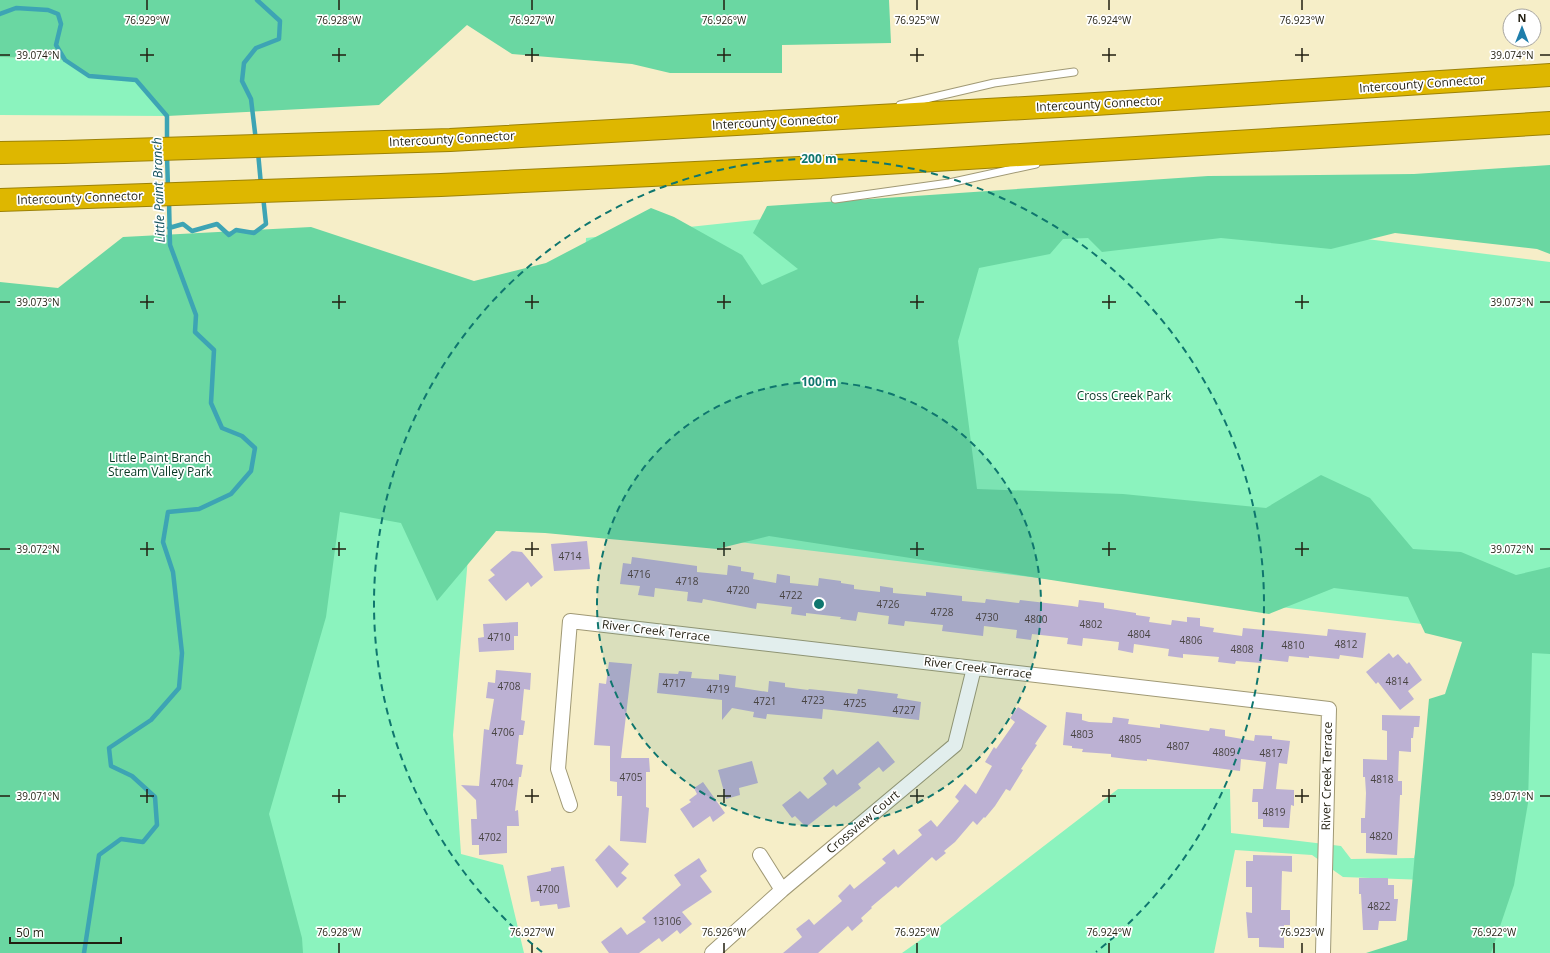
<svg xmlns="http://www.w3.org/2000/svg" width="1550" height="953" font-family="'Open Sans',sans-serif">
<rect width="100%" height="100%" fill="#f6eec8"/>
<path fill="#8bf3be" d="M 0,57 L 65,60 L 89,76 L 136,80 L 167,116 L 0,115 Z
M 915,203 L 1279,228 L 1550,262 L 1550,953 L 1423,953 L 1426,880 L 1343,877 L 1312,855 L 1235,850 L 1214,953 L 902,953 L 940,926 L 1118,789 L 1230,789 L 1231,833 L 1341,846 L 1351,859 L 1414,858 L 1472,630 L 472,510 L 453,735 L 461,854 L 503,865 L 524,953 L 0,953 L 0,311 L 584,287 L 586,238 Z"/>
<path fill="#6ad7a2" d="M 0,0 L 889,0 L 891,43 L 782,45 L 782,73 L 670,73 L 632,64 L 512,54 L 467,25 L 379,105 L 167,116 L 136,80 L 89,76 L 65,60 L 0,57 Z
M 1550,165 L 1550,254 L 1537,249 L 1395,233 L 1331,249 L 1221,238 L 1102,252 L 1088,238 L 1063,239 L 1050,254 L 979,268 L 958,341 L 977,489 L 1123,494 L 1266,508 L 1321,475 L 1370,498 L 1413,549 L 1461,552 L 1516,575 L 1550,567 L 1550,654 L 1532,653 L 1528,803 L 1514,885 L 1491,953 L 1366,953 L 1407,940 L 1429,699 L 1445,694 L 1462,642 L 1425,633 L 1408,597 L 1334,588 L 1269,614 L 769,536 L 717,549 L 545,533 L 496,531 L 437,601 L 401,523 L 340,512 L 326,617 L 269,814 L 302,938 L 303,953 L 0,953 L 0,282 L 58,288 L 123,237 L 311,227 L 474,281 L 546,263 L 651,208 L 674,217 L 742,255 L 762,285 L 798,269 L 753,233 L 767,206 L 1208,176 L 1414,174 Z"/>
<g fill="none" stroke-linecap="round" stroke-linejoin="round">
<path stroke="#3da4b4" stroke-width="4.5" d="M 0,14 L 16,8 L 48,10 L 58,14 L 61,24 L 56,45 L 65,60 L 89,76 L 136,80 L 167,116 L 167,143
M 256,141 L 251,99 L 242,81 L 244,63 L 256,48 L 279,39 L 280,21 L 257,0
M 258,152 L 261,185
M 167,155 L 168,189
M 169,228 L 183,224 L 192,231 L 217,224 L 229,235 L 236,230 L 254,233 L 266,224 L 263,196
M 84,953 L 99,855 L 121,839 L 143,842 L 157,825 L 155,797 L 132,776 L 111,766 L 109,748 L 151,720 L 179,688 L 182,653 L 173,572 L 163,542 L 168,512 L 199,509 L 231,494 L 251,471 L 255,448 L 242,436 L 222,428 L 211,403 L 214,350 L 195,332 L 196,315 L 170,245 L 169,201"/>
</g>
<path fill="#bcb1d3" d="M 587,541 L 590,569 L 554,571 L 551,544 Z
M 512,551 L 522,552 L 543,577 L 531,587 L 528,582 L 506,601 L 488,580 L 495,575 L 490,570 Z
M 632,557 L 697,566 L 697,572 L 727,575 L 728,565 L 741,567 L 741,571 L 754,573 L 753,579 L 776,583 L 777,574 L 790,576 L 790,583 L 818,586 L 819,578 L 841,581 L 841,583 L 854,585 L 854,589 L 880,592 L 880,586 L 893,588 L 893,593 L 926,596 L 926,592 L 962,596 L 962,601 L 985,603 L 986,599 L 1019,603 L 1020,600 L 1072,606 L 1078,607 L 1079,600 L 1104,603 L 1104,608 L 1136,613 L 1136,615 L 1150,617 L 1149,622 L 1171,625 L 1172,620 L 1187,622 L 1187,617 L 1200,618 L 1200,626 L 1214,628 L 1213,632 L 1242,636 L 1243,628 L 1327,636 L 1328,629 L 1366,633 L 1363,658 L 1340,655 L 1339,659 L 1309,656 L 1309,658 L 1289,656 L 1288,662 L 1262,659 L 1261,663 L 1236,661 L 1235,664 L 1218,662 L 1219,657 L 1183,654 L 1183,658 L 1168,656 L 1169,649 L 1134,644 L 1133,653 L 1118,650 L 1119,642 L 1093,639 L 1083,638 L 1082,646 L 1067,644 L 1068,638 L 1032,634 L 1031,640 L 1016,638 L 1017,630 L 984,626 L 983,636 L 942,631 L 943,625 L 905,621 L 904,626 L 888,624 L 889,616 L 858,612 L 856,621 L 840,619 L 841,617 L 806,613 L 806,616 L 791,614 L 792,607 L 757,603 L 756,609 L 703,599 L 702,603 L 687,601 L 688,592 L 655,588 L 654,597 L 638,595 L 640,586 L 620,584 L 623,563 L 631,564 Z
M 518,622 L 518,636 L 514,636 L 514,650 L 479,652 L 478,638 L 484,637 L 483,624 Z
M 1389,653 L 1393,658 L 1398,654 L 1407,664 L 1409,662 L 1422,680 L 1408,691 L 1414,699 L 1400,710 L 1378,682 L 1376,684 L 1366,672 Z
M 609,662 L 632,664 L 621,758 L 649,758 L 650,772 L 646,772 L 646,807 L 649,808 L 646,843 L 620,841 L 622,796 L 617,796 L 617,782 L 610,781 L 610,746 L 594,745 L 599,683 L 606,684 Z
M 496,670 L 531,673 L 530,690 L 524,689 L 521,720 L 525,721 L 523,735 L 519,735 L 516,764 L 523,765 L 521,777 L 519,777 L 515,811 L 518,810 L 519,826 L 507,826 L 507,853 L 479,855 L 479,845 L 472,845 L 471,819 L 477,819 L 476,800 L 461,785 L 479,786 L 484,729 L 489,730 L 494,699 L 486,698 L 488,682 L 495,683 Z
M 679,671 L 692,672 L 691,678 L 719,680 L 719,674 L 736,676 L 735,687 L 768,692 L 769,681 L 785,683 L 785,687 L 808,690 L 809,689 L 857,694 L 858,689 L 898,694 L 897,698 L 921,702 L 919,720 L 823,709 L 822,719 L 767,714 L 766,719 L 753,717 L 754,712 L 732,708 L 722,720 L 722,700 L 657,693 L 659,673 L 678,674 Z
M 1018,707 L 1047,726 L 1035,744 L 1037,745 L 1021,769 L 1023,770 L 1010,791 L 1006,789 L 995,806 L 985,818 L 984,817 L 977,825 L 973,821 L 955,842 L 944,851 L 946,853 L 936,861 L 932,857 L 898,888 L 896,886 L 871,907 L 872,908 L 861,918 L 863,921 L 852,931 L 848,926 L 818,953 L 783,953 L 802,937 L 796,929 L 809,919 L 814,925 L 842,901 L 838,896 L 850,884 L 854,889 L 886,863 L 882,859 L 894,849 L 898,855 L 922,835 L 918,830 L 931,820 L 937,827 L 959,801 L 955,797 L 965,784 L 976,794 L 992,766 L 985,762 L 994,747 L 996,749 L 1015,722 L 1010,718 Z
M 1066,712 L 1082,714 L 1082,720 L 1089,722 L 1112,723 L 1113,717 L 1129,719 L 1128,724 L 1160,728 L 1160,724 L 1209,731 L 1210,728 L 1225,730 L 1225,736 L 1254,741 L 1255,735 L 1272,736 L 1272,739 L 1290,741 L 1287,764 L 1279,763 L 1276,789 L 1294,790 L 1294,806 L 1291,805 L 1289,828 L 1263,827 L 1263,819 L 1258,819 L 1258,802 L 1252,802 L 1253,789 L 1263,789 L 1266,762 L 1241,759 L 1240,771 L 1147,759 L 1147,761 L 1135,760 L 1111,757 L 1111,754 L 1082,752 L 1083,749 L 1072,748 L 1072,746 L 1063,745 Z
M 1382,715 L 1420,716 L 1419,727 L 1414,727 L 1413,738 L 1411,738 L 1411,752 L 1399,751 L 1398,781 L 1402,781 L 1402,795 L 1400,795 L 1397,855 L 1366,853 L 1366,833 L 1361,833 L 1361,818 L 1365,818 L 1366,793 L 1365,777 L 1363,777 L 1363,759 L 1387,760 L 1387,731 L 1382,730 Z
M 878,741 L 895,762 L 883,772 L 879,767 L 858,784 L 861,788 L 836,807 L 834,805 L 806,827 L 795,816 L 792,818 L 782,805 L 800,791 L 808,799 L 827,784 L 823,778 L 833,769 L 837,775 Z
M 752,761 L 758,783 L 739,788 L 740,795 L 726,799 L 718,770 Z
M 703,782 L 725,813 L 713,822 L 710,816 L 693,828 L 680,809 L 691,802 L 689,800 L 697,794 L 694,788 Z
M 609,845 L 629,864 L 621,873 L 627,878 L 617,888 L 595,860 Z
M 1253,855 L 1292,856 L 1292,872 L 1282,871 L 1281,910 L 1290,910 L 1290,925 L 1284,925 L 1284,948 L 1259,947 L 1259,938 L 1248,938 L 1246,912 L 1252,913 L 1252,887 L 1246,887 L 1246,861 L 1253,861 Z
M 699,858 L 707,871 L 700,876 L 712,892 L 682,912 L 692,924 L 680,934 L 677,930 L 662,942 L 659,938 L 639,953 L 609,953 L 601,942 L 621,927 L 627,935 L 646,922 L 642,918 L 681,885 L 674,875 Z
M 564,866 L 570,907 L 558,909 L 557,904 L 540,906 L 539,901 L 531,902 L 527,876 L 551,871 L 551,868 Z
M 1359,878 L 1388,878 L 1388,885 L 1394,885 L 1394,899 L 1398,899 L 1396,921 L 1379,921 L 1378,930 L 1363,930 L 1361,894 L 1359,894 Z"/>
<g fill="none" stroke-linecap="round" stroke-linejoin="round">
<g stroke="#a09975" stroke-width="9">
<path id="lane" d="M 900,105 L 994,83 L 1074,72
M 835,199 L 949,183 L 1036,164"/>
</g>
<g stroke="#a09975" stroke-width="16">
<path id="street" d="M 570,805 L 558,769 L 570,621 L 1329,709 L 1323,953
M 760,855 L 782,890
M 712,953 L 782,890 L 955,745 L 974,668"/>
</g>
<g stroke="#9c8206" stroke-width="24">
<path id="highway" d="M 0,153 L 64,152 L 450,140 L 1095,104 L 1550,75
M 0,200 L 441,185 L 820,167 L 1550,123"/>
</g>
<use href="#lane" stroke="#fff" stroke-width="7"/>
<use href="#street" stroke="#fff" stroke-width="14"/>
<use href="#highway" stroke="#deb700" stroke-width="22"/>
</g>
<path fill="none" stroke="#221f11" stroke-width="1.5" d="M 147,0 L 147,10M 339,0 L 339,10M 532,0 L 532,10M 724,0 L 724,10M 917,0 L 917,10M 1109,0 L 1109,10M 1302,0 L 1302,10M 147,48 L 147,62M 339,48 L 339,62M 532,48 L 532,62M 724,48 L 724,62M 917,48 L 917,62M 1109,48 L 1109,62M 1302,48 L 1302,62M 0,55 L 10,55M 140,55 L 154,55M 332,55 L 346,55M 525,55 L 539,55M 717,55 L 731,55M 910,55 L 924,55M 1102,55 L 1116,55M 1295,55 L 1309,55M 1540,55 L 1550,55M 147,295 L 147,309M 339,295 L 339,309M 532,295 L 532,309M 724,295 L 724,309M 917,295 L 917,309M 1109,295 L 1109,309M 1302,295 L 1302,309M 0,302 L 10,302M 140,302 L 154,302M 332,302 L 346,302M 525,302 L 539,302M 717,302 L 731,302M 910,302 L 924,302M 1102,302 L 1116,302M 1295,302 L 1309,302M 1540,302 L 1550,302M 147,542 L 147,556M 339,542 L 339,556M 532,542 L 532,556M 724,542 L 724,556M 917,542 L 917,556M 1109,542 L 1109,556M 1302,542 L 1302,556M 0,549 L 10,549M 140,549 L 154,549M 332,549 L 346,549M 525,549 L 539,549M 717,549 L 731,549M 910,549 L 924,549M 1102,549 L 1116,549M 1295,549 L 1309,549M 1540,549 L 1550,549M 147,789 L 147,803M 339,789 L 339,803M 532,789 L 532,803M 724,789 L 724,803M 917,789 L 917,803M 1109,789 L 1109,803M 1302,789 L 1302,803M 0,796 L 10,796M 140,796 L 154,796M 332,796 L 346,796M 525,796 L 539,796M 717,796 L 731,796M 910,796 L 924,796M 1102,796 L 1116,796M 1295,796 L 1309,796M 1540,796 L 1550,796M 339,943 L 339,953M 532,943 L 532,953M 724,943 L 724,953M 917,943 L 917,953M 1109,943 L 1109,953M 1302,943 L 1302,953M 1494,943 L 1494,953"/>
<circle cx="819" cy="604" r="222" fill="#0f766e" fill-opacity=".12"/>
<g fill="none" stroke="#0f766e" stroke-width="2" stroke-dasharray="7 5">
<circle cx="819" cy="604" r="222"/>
<path d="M542 952A445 445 0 1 1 1096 952"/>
</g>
<g text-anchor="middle" stroke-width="3.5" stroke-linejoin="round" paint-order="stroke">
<g font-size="10" fill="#484442">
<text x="570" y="560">4714</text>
<text x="639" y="578">4716</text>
<text x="687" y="585">4718</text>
<text x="738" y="594">4720</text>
<text x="791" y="599">4722</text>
<text x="888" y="608">4726</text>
<text x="942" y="616">4728</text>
<text x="987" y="621">4730</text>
<text x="1036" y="623">4800</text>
<text x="1091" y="628">4802</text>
<text x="1139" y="638">4804</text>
<text x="499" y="641">4710</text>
<text x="1191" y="644">4806</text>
<text x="1346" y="648">4812</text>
<text x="1293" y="649">4810</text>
<text x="1242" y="653">4808</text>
<text x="1397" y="685">4814</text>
<text x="674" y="687">4717</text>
<text x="509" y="690">4708</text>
<text x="718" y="693">4719</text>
<text x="813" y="704">4723</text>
<text x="765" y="705">4721</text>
<text x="855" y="707">4725</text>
<text x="904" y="714">4727</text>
<text x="503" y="736">4706</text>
<text x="1082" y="738">4803</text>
<text x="1130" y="743">4805</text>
<text x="1178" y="750">4807</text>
<text x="1224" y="756">4809</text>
<text x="1271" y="757">4817</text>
<text x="631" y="781">4705</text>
<text x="1382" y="783">4818</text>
<text x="502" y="787">4704</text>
<text x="1274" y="816">4819</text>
<text x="1381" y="840">4820</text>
<text x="490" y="841">4702</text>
<text x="548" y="893">4700</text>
<text x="1379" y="910">4822</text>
<text x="667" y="925">13106</text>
</g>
<g font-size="12" fill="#221f11" stroke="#fff">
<text transform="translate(1422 84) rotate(-4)" y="4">Intercounty Connector</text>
<text transform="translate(1099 104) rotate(-3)" y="4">Intercounty Connector</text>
<text transform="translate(775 122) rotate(-3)" y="4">Intercounty Connector</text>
<text transform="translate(452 139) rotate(-3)" y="4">Intercounty Connector</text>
<text transform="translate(80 198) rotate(-2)" y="4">Intercounty Connector</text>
<text transform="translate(656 631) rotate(7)" y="4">River Creek Terrace</text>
<text transform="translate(978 668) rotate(7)" y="4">River Creek Terrace</text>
<text transform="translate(1327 776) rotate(-89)" y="4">River Creek Terrace</text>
<text transform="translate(863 822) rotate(-40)" y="4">Crossview Court</text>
</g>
<g font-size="12" fill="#063723" stroke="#fff">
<text x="1124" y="400">Cross Creek Park</text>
<text x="160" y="462">Little Paint Branch<tspan x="160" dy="14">Stream Valley Park</tspan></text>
</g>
<g font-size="13" font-style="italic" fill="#185561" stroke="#fff">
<text transform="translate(158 190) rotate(-92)" y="5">Little Paint Branch</text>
</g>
</g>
<g font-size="10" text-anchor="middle" fill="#221f11" stroke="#fff" stroke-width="3.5" stroke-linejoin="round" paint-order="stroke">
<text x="147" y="24">76.929°W</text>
<text x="339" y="24">76.928°W</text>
<text x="532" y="24">76.927°W</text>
<text x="724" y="24">76.926°W</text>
<text x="917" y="24">76.925°W</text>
<text x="1109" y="24">76.924°W</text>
<text x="1302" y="24">76.923°W</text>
<text x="38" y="59">39.074°N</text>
<text x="1512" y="59">39.074°N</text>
<text x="38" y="306">39.073°N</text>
<text x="1512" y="306">39.073°N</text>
<text x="38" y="553">39.072°N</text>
<text x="1512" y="553">39.072°N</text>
<text x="38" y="800">39.071°N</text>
<text x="1512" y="800">39.071°N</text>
<text x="339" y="936">76.928°W</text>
<text x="532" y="936">76.927°W</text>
<text x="724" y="936">76.926°W</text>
<text x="917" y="936">76.925°W</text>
<text x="1109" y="936">76.924°W</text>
<text x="1302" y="936">76.923°W</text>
<text x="1494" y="936">76.922°W</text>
</g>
<circle cx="819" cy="604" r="6" fill="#0f766e" stroke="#fff" stroke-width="2"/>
<g font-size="12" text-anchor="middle" font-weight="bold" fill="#0f766e" stroke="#fff" stroke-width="3.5" stroke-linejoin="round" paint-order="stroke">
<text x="819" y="163">200 m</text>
<text x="819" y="386">100 m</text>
</g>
<g transform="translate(1522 28)"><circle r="19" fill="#ffffff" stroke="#a7a5a0"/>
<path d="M0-3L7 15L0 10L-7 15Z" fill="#1f7eab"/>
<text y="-6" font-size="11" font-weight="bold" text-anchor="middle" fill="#221f11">N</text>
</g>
<path d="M10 937v6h111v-6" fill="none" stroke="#221f11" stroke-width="2"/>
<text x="16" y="937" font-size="12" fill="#221f11" stroke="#ffffff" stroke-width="3" paint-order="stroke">50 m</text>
</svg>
